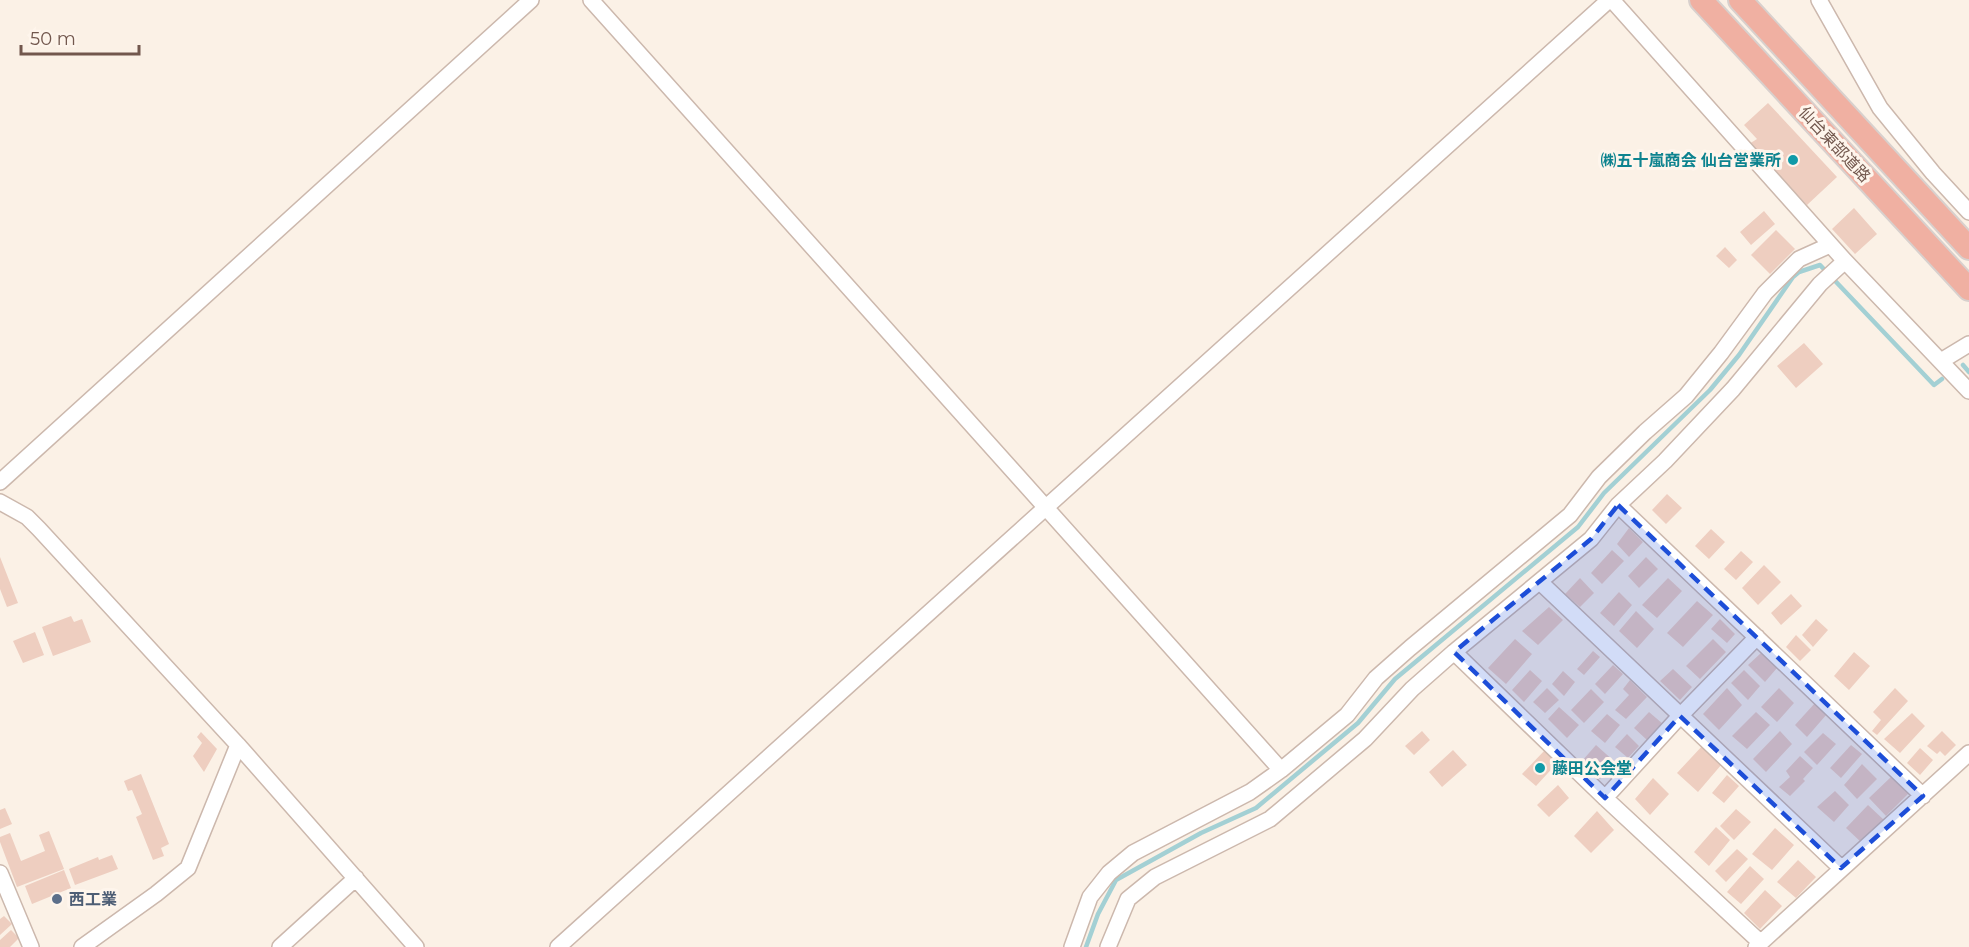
<svg xmlns="http://www.w3.org/2000/svg" width="1969" height="947" font-family="Montserrat,'Noto Sans JP',sans-serif">
<rect width="100%" height="100%" fill="#fbf1e6"/>
<g fill="none" stroke-linecap="round" stroke-linejoin="round">
<path stroke="#a3d0d4" stroke-width="4.5" d="M 1963,365 L 1969,372
M 1086,947 L 1098,914 L 1116,880 L 1201,833 L 1256,808 L 1358,723 L 1395,679 L 1578,527 L 1604,493 L 1710,390 L 1739,355 L 1793,277 L 1799,272 L 1820,265 L 1934,385 L 1942,379"/>
</g>
<path fill="#eecec0" d="M 1768,103 L 1837,177 L 1807,205 L 1749,144 L 1757,139 L 1744,125 Z
M 1854,208 L 1877,234 L 1855,254 L 1832,229 Z
M 1764,211 L 1775,224 L 1751,245 L 1740,232 Z
M 1776,230 L 1795,249 L 1770,274 L 1751,255 Z
M 1725,247 L 1737,260 L 1729,268 L 1716,256 Z
M 1804,343 L 1823,364 L 1796,388 L 1777,366 Z
M 1667,494 L 1682,508 L 1666,524 L 1652,510 Z
M 1629,528 L 1643,542 L 1629,557 L 1617,544 Z
M 1711,529 L 1725,542 L 1709,559 L 1695,546 Z
M 1612,550 L 1624,561 L 1602,584 L 1591,573 Z
M 1741,551 L 1753,562 L 1736,580 L 1724,569 Z
M 0,557 L 18,603 L 7,607 L 0,589 Z
M 1646,557 L 1658,569 L 1639,588 L 1628,576 Z
M 1764,565 L 1781,582 L 1758,605 L 1742,588 Z
M 1580,578 L 1594,593 L 1580,607 L 1565,594 Z
M 1668,578 L 1682,591 L 1657,618 L 1642,605 Z
M 1619,592 L 1632,605 L 1614,626 L 1600,613 Z
M 1791,594 L 1802,606 L 1781,625 L 1771,613 Z
M 1697,601 L 1713,615 L 1683,647 L 1667,633 Z
M 1549,607 L 1563,620 L 1538,645 L 1522,631 Z
M 1636,611 L 1654,629 L 1637,648 L 1619,631 Z
M 71,616 L 74,622 L 82,619 L 91,642 L 53,656 L 42,627 Z
M 1720,619 L 1735,634 L 1727,643 L 1711,629 Z
M 1816,619 L 1828,630 L 1813,647 L 1802,635 Z
M 35,632 L 44,655 L 23,663 L 13,641 Z
M 1796,635 L 1811,650 L 1800,661 L 1786,647 Z
M 1515,639 L 1532,654 L 1506,684 L 1488,668 Z
M 1713,639 L 1726,652 L 1700,679 L 1686,666 Z
M 1593,651 L 1600,657 L 1584,675 L 1577,669 Z
M 1854,652 L 1870,666 L 1849,690 L 1834,676 Z
M 1761,653 L 1777,668 L 1765,682 L 1748,665 Z
M 1613,665 L 1623,674 L 1605,694 L 1595,684 Z
M 1673,669 L 1692,687 L 1680,700 L 1660,681 Z
M 1530,670 L 1542,681 L 1524,702 L 1512,690 Z
M 1744,670 L 1760,686 L 1748,700 L 1731,683 Z
M 1563,671 L 1575,682 L 1564,696 L 1552,684 Z
M 1630,680 L 1647,697 L 1626,719 L 1615,710 L 1629,695 L 1623,689 Z
M 1547,688 L 1559,700 L 1545,713 L 1533,702 Z
M 1727,688 L 1742,705 L 1719,730 L 1703,714 Z
M 1779,688 L 1794,703 L 1777,722 L 1761,707 Z
M 1895,688 L 1908,701 L 1877,735 L 1872,731 L 1881,720 L 1873,712 Z
M 1591,689 L 1604,702 L 1584,723 L 1571,710 Z
M 1815,703 L 1827,714 L 1807,737 L 1795,725 Z
M 1559,707 L 1579,725 L 1567,738 L 1548,719 Z
M 1649,712 L 1663,724 L 1647,740 L 1634,728 Z
M 1756,712 L 1770,725 L 1747,749 L 1732,736 Z
M 1912,713 L 1925,726 L 1900,753 L 1884,739 Z
M 1607,714 L 1620,725 L 1605,743 L 1591,731 Z
M 1422,731 L 1430,740 L 1414,755 L 1405,746 Z
M 1780,731 L 1792,744 L 1766,772 L 1753,759 Z
M 1942,731 L 1956,745 L 1945,756 L 1940,751 L 1937,754 L 1927,746 Z
M 201,732 L 217,749 L 204,772 L 193,756 L 202,743 L 197,737 Z
M 1823,733 L 1836,744 L 1817,765 L 1804,752 Z
M 1627,734 L 1639,746 L 1628,758 L 1615,747 Z
M 1704,744 L 1722,764 L 1698,792 L 1677,773 Z
M 1596,745 L 1615,762 L 1600,779 L 1582,761 Z
M 1851,745 L 1862,754 L 1841,778 L 1830,768 Z
M 1920,748 L 1933,760 L 1920,775 L 1907,763 Z
M 1453,750 L 1467,765 L 1442,787 L 1429,772 Z
M 1545,750 L 1558,762 L 1536,786 L 1522,774 Z
M 1800,756 L 1813,768 L 1803,779 L 1805,781 L 1790,796 L 1779,787 L 1790,777 L 1786,771 Z
M 1862,764 L 1877,779 L 1857,799 L 1844,785 Z
M 141,774 L 169,844 L 161,848 L 164,856 L 153,860 L 136,817 L 142,814 L 132,790 L 128,791 L 124,781 Z
M 1727,775 L 1739,786 L 1724,803 L 1712,793 Z
M 1892,776 L 1909,793 L 1886,816 L 1869,798 Z
M 1653,778 L 1669,794 L 1650,815 L 1635,799 Z
M 1558,785 L 1569,798 L 1549,817 L 1537,805 Z
M 1835,791 L 1849,805 L 1834,822 L 1817,807 Z
M 1868,805 L 1884,820 L 1862,843 L 1846,828 Z
M 5,808 L 12,824 L 0,829 L 0,810 Z
M 1736,809 L 1751,822 L 1734,840 L 1720,826 Z
M 1597,811 L 1614,830 L 1591,853 L 1574,836 Z
M 1716,827 L 1730,840 L 1709,866 L 1694,852 Z
M 1775,828 L 1794,845 L 1772,870 L 1752,854 Z
M 49,831 L 64,869 L 17,887 L 0,842 L 0,837 L 10,833 L 21,861 L 45,851 L 39,835 Z
M 1737,849 L 1748,859 L 1726,882 L 1715,871 Z
M 112,855 L 118,869 L 75,885 L 69,869 L 98,857 L 99,860 Z
M 1798,860 L 1816,877 L 1796,898 L 1777,882 Z
M 1750,866 L 1764,879 L 1741,904 L 1727,892 Z
M 64,870 L 71,888 L 32,904 L 25,886 Z
M 1765,890 L 1782,906 L 1760,929 L 1744,913 Z
M 4,916 L 12,924 L 0,935 L 0,919 Z
M 11,930 L 19,938 L 10,947 L 0,947 L 0,940 Z"/>
<g fill="none" stroke-linecap="round" stroke-linejoin="round">
<g stroke="#ccb8ad" stroke-width="18">
<path id="minor" d="M 591,0 L 1281,770
M 1612,0 L 1845,261 L 1969,391
M 1819,0 L 1880,108 L 1933,173 L 1969,212
M 1941,361 L 1969,344
M 0,482 L 531,0
M 0,502 L 27,517 L 39,529 L 238,745 L 416,947
M 1618,505 L 1923,796
M 1540,582 L 1841,868
M 1605,798 L 1680,716 L 1757,637
M 0,873 L 31,947
M 1761,943 L 1605,798 L 1454,652 L 1591,539 L 1618,505 L 1665,461 L 1733,389 L 1820,284 L 1845,261
M 82,947 L 156,894 L 188,868 L 238,745
M 280,947 L 356,878
M 558,947 L 1609,0
M 1072,947 L 1090,897 L 1109,873 L 1133,853 L 1250,792 L 1281,770 L 1347,715 L 1376,678 L 1410,648 L 1570,515 L 1599,477 L 1645,432 L 1686,396 L 1721,353 L 1765,293 L 1799,259 L 1830,245
M 1108,947 L 1128,899 L 1155,877 L 1270,819 L 1365,739 L 1412,689 L 1454,652
M 1756,947 L 1969,753"/>
</g>
<g stroke="#d8d0cd" stroke-width="26">
<path id="highway" d="M 1701,0 L 1969,289
M 1740,0 L 1969,248"/>
</g>
<use href="#minor" stroke="#fff" stroke-width="15"/>
<use href="#highway" stroke="#f0b0a2" stroke-width="22"/>
</g>
<path fill="#1d4ed8" fill-opacity="0.2" stroke="#1d4ed8" stroke-width="4.5" stroke-dasharray="12 8" stroke-linejoin="round" d="M 1618,505 L 1923,796 L 1841,868 L 1680,716 L 1605,798 L 1454,652 L 1591,539 Z"/>
<g fill="#0f9aa8" stroke="#fef5ec" stroke-width="2">
<circle cx="1793" cy="160" r="6"/>
<circle cx="1540" cy="768" r="6"/>
</g>
<circle fill="#5c6f8a" stroke="#fef5ec" stroke-width="2" cx="57" cy="899" r="6"/>
<g text-anchor="middle" stroke-width="6" stroke-linejoin="round" paint-order="stroke">
<g font-size="16" fill="#72574d" stroke="#fef5ec">
<text transform="translate(1835 144) rotate(47)" y="6">仙台東部道路</text>
</g>
<g font-size="16" font-weight="bold" fill="#0d838f" stroke="#fef5ec" text-anchor="end">
<text x="1781" y="166">㈱五十嵐商会 仙台営業所</text>
<text x="1552" y="774" text-anchor="start">藤田公会堂</text>
</g>
<g font-size="16" font-weight="bold" fill="#4e5e75" stroke="#fef5ec" text-anchor="start">
<text x="69" y="905">西工業</text>
</g>
</g>
<path d="M21 45v9h118v-9" fill="none" stroke="#72574d" stroke-width="3"/>
<text x="30" y="45" font-size="18" fill="#72574d" stroke="#fef5ec" stroke-width="4.5" paint-order="stroke">50 m</text>
</svg>
